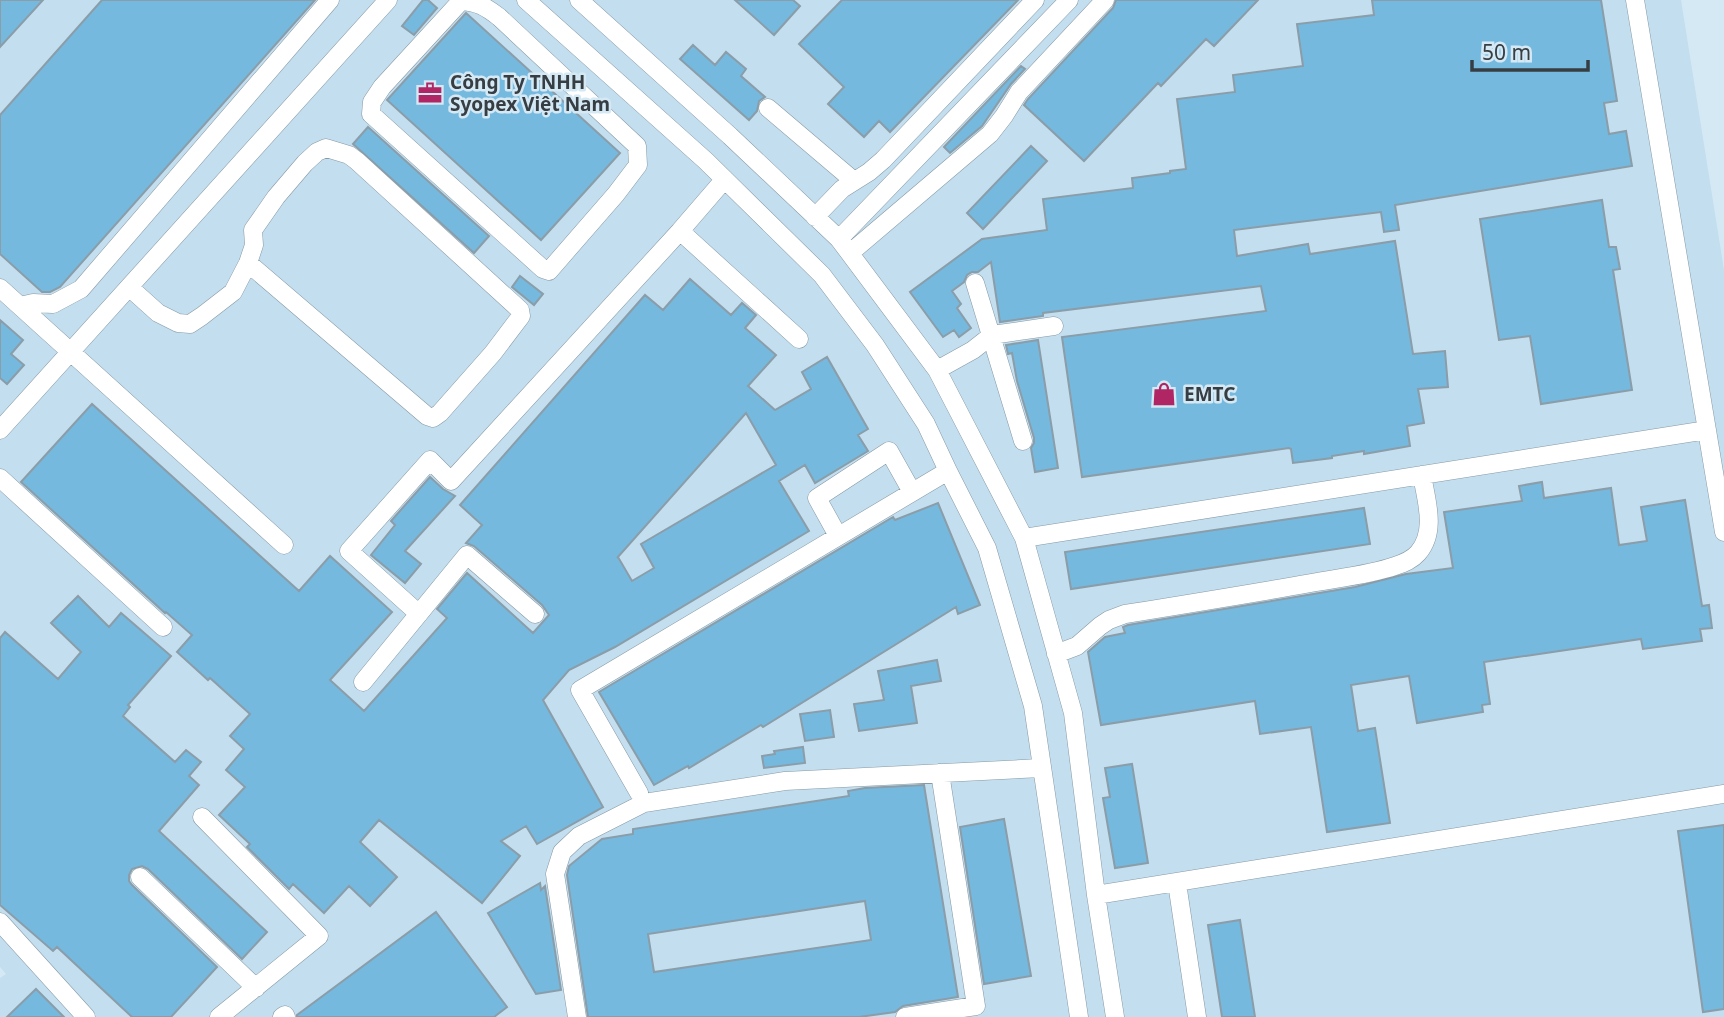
<svg xmlns="http://www.w3.org/2000/svg" width="1724" height="1017" font-family="'Noto Sans',sans-serif">
<rect width="100%" height="100%" fill="#d5e9f5"/>
<path fill="#c3deef" d="M 0,0 L 1681,0 L 1724,270 L 1724,1017 L 0,1017 L 0,978 L 6,974 L 0,967 Z"/>
<path fill="#76b9df" stroke="#8a9da8" stroke-width="2" fill-rule="evenodd" d="M 0,0 L 43,0 L 0,47 Z
M 102,0 L 315,0 L 60,287 L 50,292 L 42,292 L 0,254 L 0,115 Z
M 423,0 L 428,0 L 437,8 L 414,35 L 402,26 Z
M 735,0 L 793,0 L 800,6 L 774,35 Z
M 842,0 L 1018,0 L 890,132 L 879,121 L 864,137 L 828,104 L 844,87 L 799,44 Z
M 1116,0 L 1258,0 L 1214,46 L 1206,39 L 1161,86 L 1158,83 L 1084,161 L 1024,105 L 1028,99 L 1113,8 Z
M 1372,0 L 1601,0 L 1617,101 L 1604,103 L 1609,134 L 1626,131 L 1632,166 L 1395,205 L 1399,230 L 1384,232 L 1381,212 L 1234,230 L 1237,256 L 1308,244 L 1310,254 L 1395,241 L 1413,354 L 1445,351 L 1448,387 L 1418,389 L 1424,423 L 1407,426 L 1410,446 L 1364,454 L 1364,451 L 1332,456 L 1332,458 L 1293,463 L 1291,449 L 1289,448 L 1082,477 L 1062,337 L 1266,311 L 1261,286 L 1043,313 L 1043,316 L 1000,322 L 991,262 L 978,272 L 972,272 L 967,275 L 964,282 L 952,291 L 961,304 L 957,308 L 971,328 L 959,337 L 954,330 L 943,337 L 910,292 L 982,239 L 1047,230 L 1043,199 L 1133,188 L 1132,178 L 1170,173 L 1170,171 L 1186,169 L 1177,99 L 1235,92 L 1233,75 L 1303,66 L 1297,24 L 1374,15 Z
M 466,13 L 620,153 L 541,240 L 387,100 Z
M 693,45 L 715,65 L 726,52 L 746,69 L 741,76 L 765,97 L 759,101 L 757,111 L 749,120 L 680,59 Z
M 1021,66 L 1025,69 L 1011,84 L 982,126 L 950,153 L 944,147 Z
M 368,127 L 489,236 L 474,253 L 353,144 Z
M 1031,146 L 1047,161 L 983,229 L 967,213 Z
M 1602,200 L 1609,247 L 1616,247 L 1620,269 L 1613,270 L 1632,390 L 1541,404 L 1530,336 L 1499,340 L 1480,219 Z
M 520,276 L 543,294 L 534,305 L 512,287 Z
M 690,279 L 731,315 L 742,303 L 756,315 L 745,328 L 776,355 L 748,386 L 775,410 L 811,389 L 802,372 L 827,357 L 868,429 L 858,435 L 868,451 L 815,483 L 805,465 L 779,481 L 809,531 L 615,647 L 569,670 L 543,700 L 603,807 L 537,844 L 526,826 L 501,841 L 520,856 L 482,903 L 379,820 L 360,842 L 397,877 L 370,906 L 349,886 L 324,913 L 293,884 L 289,889 L 247,847 L 250,844 L 219,815 L 245,787 L 226,770 L 244,749 L 230,736 L 250,714 L 210,678 L 208,680 L 177,652 L 192,635 L 166,612 L 165,613 L 21,482 L 92,404 L 299,591 L 330,556 L 392,612 L 330,680 L 364,711 L 447,618 L 437,609 L 467,573 L 533,633 L 549,615 L 542,605 L 474,546 L 466,543 L 482,525 L 460,505 L 645,295 L 663,310 ZM 746,413 L 776,465 L 641,544 L 654,568 L 632,581 L 618,557 L 617,558 Z
M 0,320 L 23,340 L 11,354 L 24,365 L 7,384 L 0,378 Z
M 1038,340 L 1058,468 L 1035,472 L 1031,448 L 1034,443 L 1034,438 L 1017,381 L 1012,353 L 1008,354 L 1006,345 Z
M 430,477 L 443,489 L 455,496 L 405,551 L 421,564 L 405,583 L 371,555 L 395,525 L 391,521 Z
M 1542,482 L 1544,498 L 1611,488 L 1619,545 L 1647,541 L 1641,507 L 1685,500 L 1702,606 L 1709,605 L 1712,628 L 1700,629 L 1702,641 L 1643,649 L 1641,639 L 1484,662 L 1490,704 L 1482,705 L 1483,712 L 1417,723 L 1409,676 L 1351,685 L 1358,731 L 1375,728 L 1390,823 L 1327,832 L 1311,727 L 1260,734 L 1255,701 L 1101,725 L 1088,652 L 1105,637 L 1125,633 L 1123,627 L 1128,625 L 1355,587 L 1406,574 L 1453,568 L 1444,512 L 1522,501 L 1519,486 Z
M 938,503 L 980,605 L 958,614 L 956,607 L 763,727 L 761,725 L 689,768 L 688,766 L 654,785 L 599,692 L 893,517 L 895,520 Z
M 1364,508 L 1370,544 L 1071,589 L 1065,552 Z
M 78,596 L 109,627 L 121,613 L 171,656 L 128,705 L 130,707 L 123,716 L 175,762 L 186,750 L 201,762 L 189,776 L 199,785 L 159,831 L 267,932 L 242,959 L 148,869 L 142,866 L 132,869 L 129,875 L 129,881 L 132,885 L 217,967 L 171,1017 L 132,1017 L 57,947 L 53,951 L 0,905 L 0,638 L 5,632 L 58,679 L 81,652 L 51,623 Z
M 937,660 L 941,681 L 911,686 L 917,723 L 859,731 L 854,704 L 884,700 L 878,671 Z
M 830,710 L 834,737 L 805,741 L 800,714 Z
M 803,747 L 805,763 L 764,768 L 762,756 L 775,754 L 774,751 Z
M 1132,764 L 1148,863 L 1115,868 L 1103,798 L 1110,797 L 1105,768 Z
M 924,785 L 958,997 L 903,1006 L 895,1012 L 859,1017 L 588,1017 L 567,875 L 569,866 L 602,839 L 633,834 L 633,829 L 849,796 L 848,791 L 865,788 ZM 865,901 L 871,940 L 654,972 L 648,934 Z
M 1004,819 L 1031,976 L 984,984 L 960,827 Z
M 1724,825 L 1724,1009 L 1703,1012 L 1678,831 Z
M 540,883 L 541,890 L 545,886 L 561,990 L 536,994 L 488,913 Z
M 436,912 L 507,1007 L 494,1017 L 297,1017 L 297,1015 Z
M 1240,920 L 1255,1017 L 1222,1017 L 1208,925 Z
M 36,989 L 64,1017 L 7,1017 Z"/>
<g fill="none" stroke-linecap="round" stroke-linejoin="round">
<g stroke="#8699a4" stroke-width="19">
<path id="minor" d="M 526,0 L 706,161 L 822,275 L 875,345 L 926,424 L 948,471 L 987,548 L 1033,706 L 1079,1017
M 579,0 L 730,136 L 839,239 L 937,370 L 1024,538 L 1073,713 L 1096,895 L 1115,1017
M 1635,0 L 1724,532
M 461,1 C 478,2 486,7 499,17 L 637,146 L 638,165 L 616,194 L 549,271 L 543,269 L 371,114 L 372,102 L 382,87 Z
M 768,108 L 854,181
M 815,217 L 842,189 L 869,172 L 883,160 L 1035,0
M 680,231 L 799,339
M 839,239 L 1069,0
M 850,253 L 990,134 L 1004,116 L 1019,92 L 1105,0
M 975,283 L 1023,441
M 129,287 L 158,313 L 178,323 L 190,324 L 202,316 L 233,292 L 248,263 L 254,245 L 253,230 L 276,197 L 305,163 L 317,152 L 326,148 L 349,155 L 357,161 L 520,310 L 521,316 L 493,353 L 440,413 L 433,418 L 427,416 L 248,263
M 0,288 L 284,545
M 20,306 L 33,303 L 53,304 L 81,289 L 330,0
M 937,370 L 973,350 L 992,335 L 1054,326
M 0,430 L 388,0
M 0,478 L 163,627
M 838,536 L 817,498 L 889,451 L 912,492
M 1024,538 L 1707,430
M 419,614 L 349,551 L 430,460 L 451,481 L 680,231 L 724,180
M 1056,654 L 1077,646 L 1100,626 L 1109,620 L 1125,614 C 1187,604 1249,594 1311,583 C 1338,578 1369,575 1395,566 C 1404,563 1412,560 1418,553 C 1437,531 1426,500 1422,475
M 363,682 L 467,555 L 535,614
M 639,793 L 580,690 L 948,471
M 202,817 L 319,936 L 219,1017
M 140,877 L 256,988
M 1177,883 L 1197,1017
M 1096,895 L 1724,794
M 0,922 L 86,1017
M 282,1017 L 285,1015 L 286,1017
M 577,1017 L 555,874 L 562,852 L 579,836 L 644,803 L 785,781 L 1042,768
M 905,1017 L 976,1006 L 940,773"/>
</g>
<use href="#minor" stroke="#fff" stroke-width="18"/>
</g>
<defs>
<g id="office-bare" transform="scale(1.89)"><path d="M-6-3h4V-5.5h4V-3h4V5H-6ZM-1-4.5V-3h2v-1.5ZM-6 0V1H6V0Z" fill="#b02564" stroke="#d5e9f5" stroke-width="2.5" paint-order="stroke"/></g>
<g id="shop-bare" transform="scale(1.89)"><path d="M-5-2.5h2.3a2.7 3.5 0 0 1 5.4 0H5L5.5 6h-11ZM-1.5-2.5h3a1.5 2.3 0 0 0-3 0Z" fill="#b02564" stroke="#d5e9f5" stroke-width="2.5" paint-order="stroke"/></g>
</defs>
<g fill-rule="evenodd">
<use href="#office-bare" x="430" y="93"/>
<use href="#shop-bare" x="1164" y="394"/>
</g>
<g text-anchor="middle" stroke-width="5" stroke-linejoin="round" paint-order="stroke">
<g font-size="19" font-weight="bold" fill="#363e43" stroke="#d5e9f5" text-anchor="start">
<text x="450" y="89">Công Ty TNHH<tspan x="450" dy="22">Syopex Việt Nam</tspan></text>
<text x="1184" y="401">EMTC</text>
</g>
</g>
<path d="M1472 60v10h116v-10" fill="none" stroke="#363e43" stroke-width="3.5"/>
<text x="1482" y="60" font-size="21" fill="#363e43" stroke="#d5e9f5" stroke-width="5" paint-order="stroke">50 m</text>
</svg>
